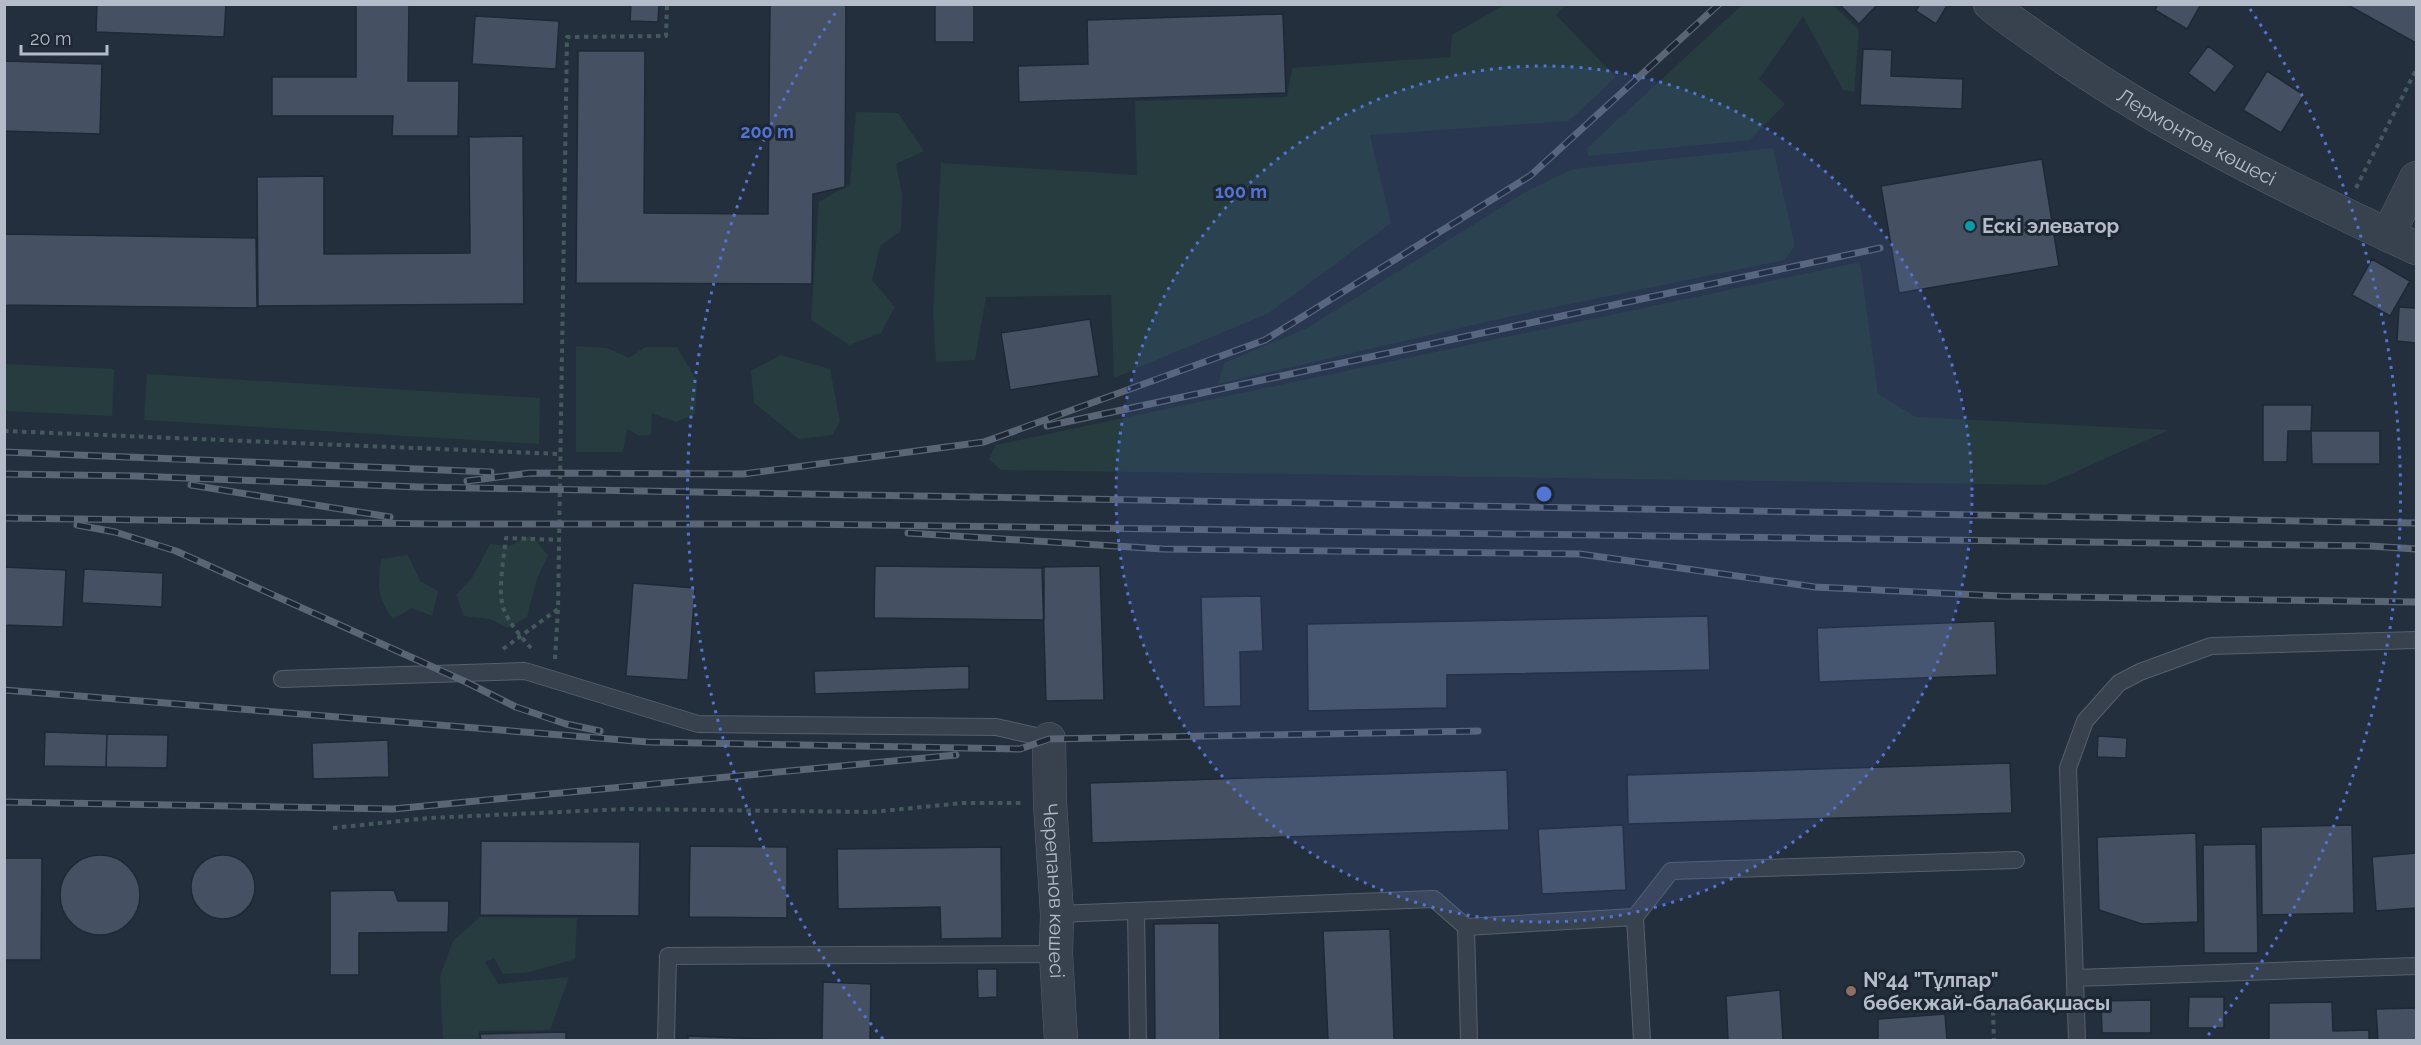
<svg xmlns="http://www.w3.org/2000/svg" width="2421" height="1045" font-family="Raleway,sans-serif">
<rect width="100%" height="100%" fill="#242f3e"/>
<path fill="#263c3f" d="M 1743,4 L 1833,5 L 1859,30 L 1854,92 L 1843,90 L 1803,16 L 1759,79 L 1785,104 L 1750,140 L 1589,156 L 1586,149 Z
M 1504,5 L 1566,5 L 1556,15 L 1616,77 L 1569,121 L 1370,135 L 1391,223 L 1269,313 L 1114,378 L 1111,295 L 986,297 L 975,360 L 936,362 L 933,315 L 941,163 L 1137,175 L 1135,101 L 1287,97 L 1292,68 L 1450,57 L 1452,35 Z
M 856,112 L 898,113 L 924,151 L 896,164 L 902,195 L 901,231 L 880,246 L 872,280 L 895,307 L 881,333 L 849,345 L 811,320 L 819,202 L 850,184 Z
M 1773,148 L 1795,246 L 1785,260 L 1517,315 L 1218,384 L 1224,363 L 1307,328 L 1529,190 L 1573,169 Z
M 1860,262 L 1878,394 L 1916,417 L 2169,430 L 2046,485 L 1001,470 L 989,459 L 996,445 Z
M 576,346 L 607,348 L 629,358 L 645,347 L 677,347 L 697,381 L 695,414 L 676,422 L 652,413 L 651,435 L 639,436 L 627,429 L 623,452 L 576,452 Z
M 780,355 L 830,369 L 840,422 L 832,435 L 799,439 L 754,403 L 751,371 Z
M 5,364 L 114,369 L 112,416 L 5,411 Z
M 147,374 L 540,398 L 539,444 L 144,420 Z
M 531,535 L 548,555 L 537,579 L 527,617 L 508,628 L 490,619 L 464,616 L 456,595 L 472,578 L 490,544 L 510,546 Z
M 408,555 L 420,581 L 438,591 L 432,616 L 412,608 L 393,619 C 376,595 378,588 381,559 Z
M 480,917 L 577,918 L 575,959 L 530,972 L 503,974 L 494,958 L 485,962 L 498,984 L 569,977 L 550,1030 L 479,1031 L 478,1040 L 443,1040 L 440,976 L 453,941 Z"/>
<path fill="#455162" stroke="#1f2835" stroke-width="1.5" d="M 97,4 L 226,4 L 224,37 L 96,32 Z
M 356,4 L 409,4 L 408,81 L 459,81 L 458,136 L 392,136 L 393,116 L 272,116 L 272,77 L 356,77 Z
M 631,4 L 659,4 L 658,22 L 630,21 Z
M 770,4 L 846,4 L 845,187 L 813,194 L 812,284 L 576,283 L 578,51 L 645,51 L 644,213 L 768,214 Z
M 935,4 L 974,4 L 974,42 L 935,42 Z
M 1839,4 L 1878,4 L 1859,24 Z
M 1920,4 L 1948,4 L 1936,24 L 1916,11 Z
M 2158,4 L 2201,4 L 2187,29 L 2155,10 Z
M 2346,4 L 2416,4 L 2416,43 Z
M 1283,14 L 1286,93 L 1019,102 L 1018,66 L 1088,64 L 1087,20 Z
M 475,16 L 559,21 L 556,69 L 472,64 Z
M 2208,46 L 2235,66 L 2215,93 L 2188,73 Z
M 1863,49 L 1892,50 L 1891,76 L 1963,79 L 1962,109 L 1860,105 Z
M 4,61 L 102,64 L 100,134 L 4,131 Z
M 2267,71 L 2304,95 L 2281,133 L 2243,110 Z
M 523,136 L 524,304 L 258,306 L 257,177 L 324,176 L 324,254 L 470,253 L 469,137 Z
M 2042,159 L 2059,266 L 1899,293 L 1881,186 Z
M 4,234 L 256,238 L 257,308 L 4,305 Z
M 2372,259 L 2410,281 L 2390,316 L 2352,295 Z
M 2399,307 L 2416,308 L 2416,343 L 2397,341 Z
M 1090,319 L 1099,376 L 1010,390 L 1001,333 Z
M 2263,405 L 2312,405 L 2311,431 L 2288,431 L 2287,462 L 2263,462 Z
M 2311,431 L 2380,431 L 2380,464 L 2312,464 Z
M 875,566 L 1044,568 L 1044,620 L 874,618 Z
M 1100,566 L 1104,700 L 1046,701 L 1042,567 Z
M 4,567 L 66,570 L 63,627 L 4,625 Z
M 84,569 L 163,573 L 162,607 L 82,603 Z
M 633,583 L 695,588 L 688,680 L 626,676 Z
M 1261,596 L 1263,651 L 1240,652 L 1241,706 L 1204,707 L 1201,597 Z
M 1708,616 L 1710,670 L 1447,675 L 1447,708 L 1308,711 L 1307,624 Z
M 1995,621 L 1997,675 L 1819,682 L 1817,628 Z
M 969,666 L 969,689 L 815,694 L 814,671 Z
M 45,732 L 107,734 L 106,767 L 44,766 Z
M 107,734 L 168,735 L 167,768 L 106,767 Z
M 2098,736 L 2127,738 L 2126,758 L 2097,757 Z
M 388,740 L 389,777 L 313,779 L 312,743 Z
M 2010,763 L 2012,813 L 1628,824 L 1627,775 Z
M 1507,770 L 1509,830 L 1092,843 L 1090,783 Z
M 1623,825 L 1626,890 L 1542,894 L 1538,829 Z
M 2352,825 L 2354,913 L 2262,915 L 2261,827 Z
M 2196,833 L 2198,922 L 2142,924 L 2099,910 L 2097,837 Z
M 481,841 L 640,842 L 639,916 L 480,915 Z
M 2256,844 L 2258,953 L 2204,953 L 2203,845 Z
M 690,846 L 787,847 L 787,918 L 689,917 Z
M 1001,847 L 1002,938 L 941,939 L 940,907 L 838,909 L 837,849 Z
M 2416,853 L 2416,908 L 2376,911 L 2372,857 Z
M60 895a40 40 0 1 1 80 0a40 40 0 1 1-80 0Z
M191 887a32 32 0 1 1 64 0a32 32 0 1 1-64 0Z
M 4,858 L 42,858 L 41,960 L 4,960 Z
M 394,890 L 398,901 L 449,901 L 448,932 L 359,933 L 359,975 L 330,975 L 330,891 Z
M 1219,923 L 1220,1040 L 1155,1040 L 1154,924 Z
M 1390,929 L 1394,1040 L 1328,1040 L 1323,931 Z
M 977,969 L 997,969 L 997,997 L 978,998 Z
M 823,982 L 871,984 L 870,1040 L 822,1040 Z
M 1780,990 L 1783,1040 L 1728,1040 L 1726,996 Z
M 2189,997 L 2224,997 L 2224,1028 L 2188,1028 Z
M 2151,1000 L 2151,1033 L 2102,1033 L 2101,1001 Z
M 2332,1002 L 2333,1031 L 2369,1030 L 2369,1040 L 2269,1040 L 2269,1003 Z
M 2416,1008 L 2416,1040 L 2378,1040 L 2376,1009 Z
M 1945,1014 L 1947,1040 L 1878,1040 L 1878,1019 Z
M 566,1032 L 566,1040 L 481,1040 L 480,1034 Z
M 688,1036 L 786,1040 L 688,1040 Z"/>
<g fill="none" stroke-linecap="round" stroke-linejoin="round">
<g stroke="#565f6c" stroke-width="18">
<path id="service" d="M 282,679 L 525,671 L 698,724 L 996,727 L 1049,739
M 1136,911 L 1138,1040
M 1057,914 L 1434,899 L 1466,927
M 2075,978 L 2416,966
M 666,1040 L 668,956 L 1056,954
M 1469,1040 L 1466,927 L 1635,917
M 1642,1040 L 1635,917 L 1671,871 L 2016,860
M 2077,1040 L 2068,768 L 2085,721 L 2119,683 L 2140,672 L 2211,646 L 2416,640"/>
</g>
<g stroke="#565f6c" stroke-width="34">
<g id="minor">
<path d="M 2388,235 L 2416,178"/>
<path id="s1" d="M 1049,739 L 1050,803 L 1057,914 L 1056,954 L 1061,1040"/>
</g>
</g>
<g stroke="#565f6c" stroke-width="34">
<g id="tertiary">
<path id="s2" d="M 1990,4 C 2012,23 2037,38 2060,55 C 2172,132 2294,191 2416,248"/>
</g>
</g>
<path stroke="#44595c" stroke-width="4" stroke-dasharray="4.5 4.5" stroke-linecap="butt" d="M 2356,188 L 2416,70
M 4,431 L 560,454
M 531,648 C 521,637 510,624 504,610 C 497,593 504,557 506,538 L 559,540
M 503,649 L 558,609 L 567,37 L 666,36 L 667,4
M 555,659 L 558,609
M 333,828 L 429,818 L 626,809 L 872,812 L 963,803 L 1021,803
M 1993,1011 L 1994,1040"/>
<use href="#service" stroke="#38414e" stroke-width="16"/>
<use href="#minor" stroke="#38414e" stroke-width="33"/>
<use href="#tertiary" stroke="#38414e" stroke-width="33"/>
<g stroke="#5a6575" stroke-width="7">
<path id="rail" d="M 1047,426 L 1880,248
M 4,452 L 491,472
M 4,474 L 135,476 L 419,487 L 2416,523
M 467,481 L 530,473 L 743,474 L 984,442 L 1265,340 L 1530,176 L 1719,4
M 191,485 L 390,517
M 4,518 L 437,524 L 803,524 L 2370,546 L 2416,549
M 77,525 L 115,532 L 176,551 L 466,682 L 516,707 L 566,724 L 600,731
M 908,533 L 1163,549 L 1580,554 L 1815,587 L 2000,596 L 2416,602
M 4,690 L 648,742 L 1020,749 L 1049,739 L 1478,731
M 4,802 L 393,809 L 956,755"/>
</g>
<use href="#rail" stroke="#1d2633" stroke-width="4.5" stroke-dasharray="14" stroke-linecap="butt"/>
</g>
<circle cx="1544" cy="494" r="428" fill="#5274d3" fill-opacity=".12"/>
<g fill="none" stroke="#5274d3" stroke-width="3" stroke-dasharray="3 6">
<circle cx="1544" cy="494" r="428"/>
<path d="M883 1039A857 857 0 0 1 838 9M2250 9A857 857 0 0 1 2205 1039"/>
</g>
<circle fill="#0f9aa8" stroke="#1d2633" stroke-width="2" cx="1970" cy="226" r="6"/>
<circle fill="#8d6e63" stroke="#1d2633" stroke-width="2" cx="1851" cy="991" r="6"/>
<g text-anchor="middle" stroke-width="6" stroke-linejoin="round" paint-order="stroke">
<g font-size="20" fill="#b4bcc9" stroke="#1d2633">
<text dy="7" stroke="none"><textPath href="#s2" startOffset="246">Лермонтов көшесі</textPath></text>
<text dy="7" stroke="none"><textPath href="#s1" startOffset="152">Черепанов көшесі</textPath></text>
</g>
<g font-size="20" font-weight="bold" fill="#b4bcc9" stroke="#1d2633" text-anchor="start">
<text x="1982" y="233">Ескі элеватор</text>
<text x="1863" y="987">№44 "Тұлпар"<tspan x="1863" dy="23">бөбекжай-балабақшасы</tspan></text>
</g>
</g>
<circle cx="1544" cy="494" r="9" fill="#5274d3" stroke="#1d2633" stroke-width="3"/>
<g font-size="18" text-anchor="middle" font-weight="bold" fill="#5274d3" stroke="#1d2633" stroke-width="6" stroke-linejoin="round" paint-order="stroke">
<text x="767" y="138">200 m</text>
<text x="1241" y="198">100 m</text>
</g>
<rect width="2421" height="1045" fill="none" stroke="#b4bcc9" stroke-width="12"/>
<path d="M21 45v9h86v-9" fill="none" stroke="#b4bcc9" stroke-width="3"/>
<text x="30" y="45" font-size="18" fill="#b4bcc9" stroke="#1d2633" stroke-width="4.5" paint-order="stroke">20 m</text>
</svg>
